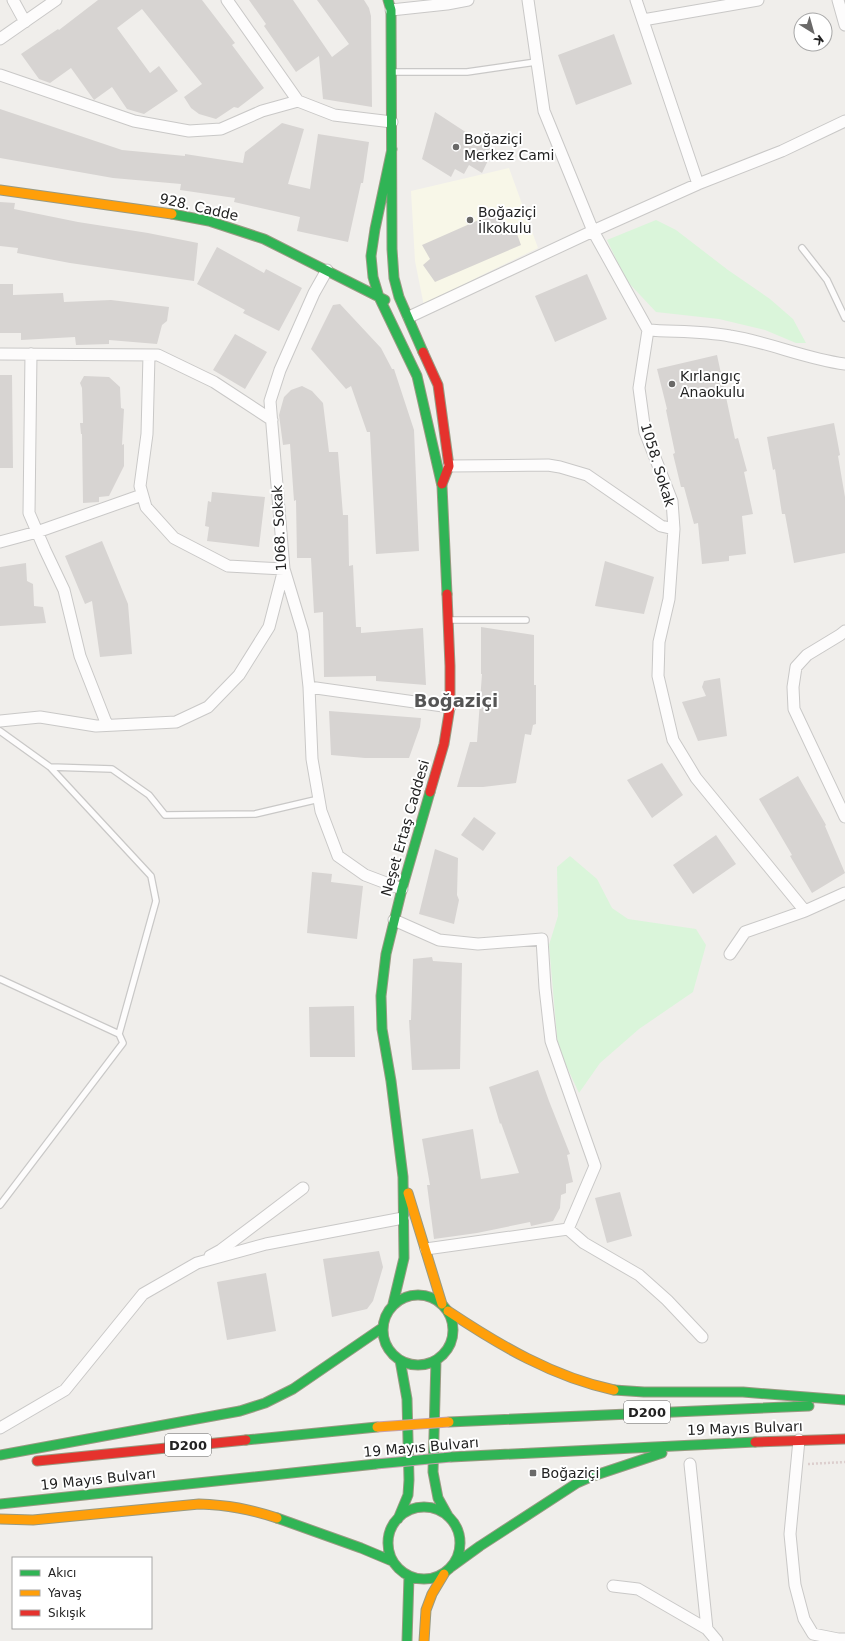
<svg xmlns="http://www.w3.org/2000/svg" width="845" height="1641" font-family="'DejaVu Sans',sans-serif">
<rect width="100%" height="100%" fill="#f0eeeb"/>
<path fill="#f8f7e8" d="M 509,168 L 538,248 L 478,277 L 424,306 L 415,261 L 411,191 Z"/>
<path fill="#daf5da" d="M 656,220 L 676,230 L 728,270 L 770,299 L 793,319 L 806,343 L 796,343 L 765,330 L 719,319 L 656,312 L 626,280 L 607,240 Z
M 570,856 L 597,879 L 612,908 L 628,919 L 696,929 L 706,945 L 693,992 L 639,1029 L 600,1063 L 579,1093 L 558,1048 L 549,945 L 558,916 L 557,867 Z"/>
<path fill="#d7d4d2" d="M 98,0 L 202,0 L 235,43 L 232,45 L 264,88 L 238,108 L 234,107 L 216,119 L 199,114 L 191,108 L 184,97 L 202,84 L 142,9 L 117,28 L 150,73 L 159,66 L 178,91 L 144,114 L 127,109 L 112,87 L 94,100 L 71,68 L 50,83 L 39,79 L 21,54 L 58,29 L 59,30 Z
M 249,0 L 293,0 L 332,57 L 349,44 L 317,0 L 364,0 L 369,8 L 371,16 L 372,107 L 323,99 L 319,56 L 296,72 L 264,26 L 266,24 Z
M 614,34 L 632,84 L 576,105 L 558,55 Z
M 0,109 L 122,150 L 185,156 L 185,154 L 243,163 L 245,152 L 282,123 L 304,129 L 288,184 L 310,189 L 318,134 L 369,142 L 363,183 L 361,183 L 348,242 L 297,231 L 300,217 L 234,202 L 235,198 L 180,190 L 181,184 L 113,178 L 0,158 Z
M 435,112 L 493,150 L 482,173 L 469,165 L 464,174 L 455,169 L 451,177 L 422,159 Z
M 0,202 L 15,203 L 14,209 L 78,222 L 148,233 L 198,243 L 194,281 L 70,263 L 17,253 L 18,248 L 0,246 Z
M 499,211 L 506,224 L 513,223 L 521,245 L 435,282 L 423,265 L 430,259 L 422,245 Z
M 217,247 L 264,273 L 266,269 L 302,288 L 279,331 L 243,313 L 245,310 L 197,284 Z
M 587,274 L 607,319 L 555,342 L 535,296 Z
M 0,284 L 13,284 L 13,295 L 63,293 L 64,302 L 111,300 L 169,307 L 167,321 L 162,325 L 157,344 L 109,340 L 109,344 L 76,345 L 75,337 L 21,340 L 21,333 L 0,333 Z
M 340,304 L 381,348 L 392,369 L 394,369 L 414,430 L 419,551 L 376,554 L 370,432 L 367,432 L 351,386 L 346,389 L 311,349 L 333,305 Z
M 235,334 L 267,352 L 245,389 L 213,370 Z
M 717,355 L 735,439 L 738,438 L 747,471 L 744,472 L 753,514 L 742,516 L 746,554 L 729,556 L 729,561 L 702,564 L 698,523 L 694,524 L 684,487 L 681,487 L 673,454 L 675,453 L 666,410 L 667,409 L 657,369 Z
M 0,375 L 12,375 L 13,468 L 0,468 Z
M 84,376 L 109,377 L 120,387 L 121,408 L 124,409 L 122,445 L 124,444 L 124,466 L 109,496 L 99,497 L 99,502 L 83,503 L 82,434 L 81,434 L 80,423 L 83,423 L 82,388 L 80,383 Z
M 302,386 L 312,391 L 323,403 L 329,452 L 338,452 L 343,515 L 348,515 L 349,566 L 353,565 L 356,627 L 361,627 L 361,633 L 423,628 L 426,685 L 376,681 L 376,676 L 324,677 L 323,612 L 314,613 L 311,558 L 297,558 L 296,500 L 294,501 L 290,444 L 283,445 L 279,415 L 284,397 L 291,390 Z
M 834,423 L 840,455 L 838,456 L 845,497 L 845,553 L 794,563 L 785,514 L 782,514 L 775,469 L 773,470 L 767,437 Z
M 212,492 L 265,497 L 259,547 L 207,541 L 209,527 L 205,526 L 208,501 L 211,502 Z
M 102,541 L 128,604 L 132,654 L 100,657 L 92,601 L 85,604 L 65,556 Z
M 605,561 L 654,577 L 644,614 L 595,606 Z
M 26,563 L 27,581 L 33,584 L 34,606 L 43,607 L 46,623 L 0,626 L 0,567 Z
M 481,627 L 534,635 L 534,685 L 536,685 L 536,724 L 533,725 L 531,735 L 525,734 L 516,783 L 483,787 L 457,787 L 470,742 L 477,742 L 482,674 L 481,674 Z
M 720,678 L 727,736 L 698,741 L 682,702 L 706,696 L 702,687 L 704,681 Z
M 329,711 L 421,718 L 420,727 L 409,758 L 365,758 L 331,755 Z
M 662,763 L 683,795 L 652,818 L 627,780 Z
M 798,776 L 826,825 L 825,826 L 845,873 L 812,893 L 790,856 L 792,855 L 759,799 Z
M 474,817 L 496,833 L 483,851 L 461,835 Z
M 716,835 L 736,864 L 693,894 L 673,865 Z
M 435,849 L 458,858 L 457,895 L 459,900 L 454,924 L 419,914 Z
M 312,872 L 332,874 L 331,882 L 363,886 L 357,939 L 307,933 Z
M 432,957 L 433,961 L 462,963 L 460,1069 L 412,1070 L 409,1020 L 411,1020 L 413,959 Z
M 354,1006 L 355,1057 L 310,1057 L 309,1007 Z
M 538,1070 L 549,1101 L 570,1154 L 567,1155 L 573,1182 L 566,1184 L 566,1193 L 561,1195 L 560,1208 L 553,1221 L 531,1226 L 530,1222 L 477,1233 L 434,1239 L 427,1185 L 430,1185 L 422,1139 L 473,1129 L 481,1179 L 519,1173 L 501,1123 L 500,1124 L 489,1087 Z
M 620,1192 L 632,1236 L 607,1243 L 595,1198 Z
M 379,1251 L 383,1267 L 373,1301 L 367,1309 L 332,1317 L 323,1259 Z
M 266,1273 L 276,1331 L 227,1340 L 217,1282 Z"/>
<g fill="none" stroke-linecap="round" stroke-linejoin="round">
<g stroke="#c9c8c7" stroke-width="8">
<path id="lane" d="M 392,72 L 467,72 L 536,62
M 802,248 L 827,280 L 845,318
M 449,620 L 526,620
M 0,731 L 50,767 L 112,769 L 149,795 L 165,815 L 255,814 L 319,799
M 0,979 L 119,1034
M 0,1205 L 123,1043 L 119,1034 L 156,901 L 151,876 L 50,767"/>
</g>
<g stroke="#c9c8c7" stroke-width="13">
<path id="street" d="M 13,0 L 25,22
M 227,0 L 298,101 L 334,115 L 392,122
M 528,0 L 544,111 L 593,231 L 648,330
M 636,0 L 698,184
M 838,0 L 845,25
M 391,10 L 447,4 L 468,0
M 643,20 L 758,0
M 0,39 L 56,0
M 0,75 L 134,121 L 189,131 L 221,129 L 262,111 L 298,101
M 409,317 L 593,231 L 698,184 L 782,151 L 845,121
M 648,330 L 639,388 L 645,432 L 672,501 L 674,529 L 669,599 L 659,642 L 658,676 L 673,740 L 696,778 L 805,911
M 648,330 C 675,332 703,331 730,336 C 769,342 806,359 845,364
M 0,354 L 158,355 L 214,382 L 272,420
M 31,354 L 29,513 L 45,550 L 64,590 L 80,656 L 107,725
M 149,355 L 147,434 L 140,486 L 146,507 L 174,538 L 228,566 L 284,569 L 303,632 L 309,687 L 312,759 L 321,811 L 338,856 L 365,875 L 402,889
M 449,466 L 548,465 L 560,467 L 587,475 L 661,526 L 674,529
M 0,542 L 37,532 L 142,495
M 845,631 L 840,635 L 807,655 L 796,667 L 793,687 L 794,709 L 845,817
M 309,687 L 450,707
M 0,721 L 40,717 L 96,726 L 176,722 L 208,707 L 239,675 L 269,627 L 284,569 L 270,401 L 280,370 L 314,293 L 327,270
M 394,920 L 439,940 L 478,944 L 542,939 L 545,988 L 551,1041 L 595,1166 L 568,1229 L 584,1243 L 639,1275 L 667,1300 L 702,1337
M 730,954 L 745,932 L 805,911 L 845,893
M 426,1249 L 568,1229
M 210,1256 L 221,1250 L 303,1188
M 0,1428 L 65,1390 L 143,1294 L 197,1263 L 266,1244 L 403,1218
M 799,1440 L 790,1534 L 795,1585 L 804,1619 L 813,1634 L 838,1639 L 845,1639
M 690,1464 L 707,1629
M 613,1586 L 638,1589 L 707,1629 L 717,1641"/>
</g>
<g stroke="#999a82" stroke-width="11">
<path id="fast" d="M 388,0 L 391,10 L 392,249 L 394,278 L 399,297 L 423,352
M 392,149 L 375,229 L 371,256 L 373,277 L 379,297 L 417,376 L 442,486 L 447,594
M 172,214 L 209,221 L 264,239 L 385,300
M383 1330a35 35 0 1 1 70 0a35 35 0 1 1-70 0Z
M 393,1304 L 404,1258 L 403,1177 L 391,1081 L 382,1029 L 381,996 L 386,954 L 402,889 L 430,792
M 436,1360 L 433,1472 L 438,1498 L 448,1516
M 614,1390 L 644,1392 L 743,1392 L 845,1400
M 449,1422 L 809,1406
M 246,1440 L 377,1427
M 0,1455 L 240,1411 L 265,1403 L 293,1389 L 382,1328
M 451,1457 L 755,1442
M 0,1504 L 376,1464
M388 1543a36 36 0 1 1 72 0a36 36 0 1 1-72 0Z
M 277,1518 L 361,1548 L 392,1561
M 398,1519 L 408,1495 L 409,1480 L 407,1399 L 400,1360
M 451,1567 L 480,1546 L 577,1483 L 593,1476 L 662,1453
M 407,1641 L 409,1576"/>
</g>
<g stroke="#999a82" stroke-width="11">
<path id="slow" d="M 0,190 L 172,214
M 408,1193 L 442,1304
M 448,1311 C 499,1345 553,1377 614,1390
M 0,1519 L 33,1520 L 199,1504 C 228,1505 249,1509 277,1518
M 424,1641 L 426,1610 L 432,1594 L 444,1574"/>
</g>
<g stroke="#999a82" stroke-width="11">
<path id="jam" d="M 423,352 L 438,385 L 449,466 L 442,484
M 430,792 L 444,744 L 450,707 L 450,666 L 447,594
M 755,1442 L 845,1439
M 37,1461 L 246,1440"/>
</g>
<path stroke="#dccecd" stroke-width="2.5" stroke-dasharray="2 2" stroke-linecap="butt" d="M 808,1464 L 845,1462"/>
<use href="#lane" stroke="#fdfcfc" stroke-width="5.5"/>
<use href="#street" stroke="#fdfcfc" stroke-width="11"/>
<use href="#fast" stroke="#30b455" stroke-width="9"/>
<use href="#slow" stroke="#ff9f0a" stroke-width="9"/>
<use href="#jam" stroke="#e5322d" stroke-width="9"/>
<g stroke="#c5a2ac" stroke-width="11" stroke-linecap="butt">
<path id="fast-bridge" d="M 376,1464 L 451,1457"/>
</g>
<g stroke="#c5a2ac" stroke-width="11" stroke-linecap="butt">
<path id="slow-bridge" d="M 377,1427 L 449,1422"/>
</g>
<use href="#fast-bridge" stroke="#30b455" stroke-width="9"/>
<use href="#slow-bridge" stroke="#ff9f0a" stroke-width="9"/>
</g>
<g fill="#6a6968" stroke="#fff" stroke-width="1.5">
<circle cx="456" cy="147" r="4"/>
<circle cx="470" cy="220" r="4"/>
<circle cx="672" cy="384" r="4"/>
<rect x="529" y="1469" width="8" height="8" rx="2"/>
</g>
<g text-anchor="middle" stroke-width="4" stroke-linejoin="round" paint-order="stroke">
<g fill="#fff" stroke="#646464" stroke-width="1">
<rect x="624" y="1401" width="46" height="22" rx="3"/>
<rect x="165" y="1434" width="46" height="22" rx="3"/>
</g>
<g font-size="13" font-weight="bold" fill="#222">
<text x="647" y="1417">D200</text>
<text x="188" y="1450">D200</text>
</g>
<g font-size="14" fill="#222" stroke="#fff" text-anchor="start">
<text x="464" y="144">Boğaziçi<tspan x="464" dy="16">Merkez Cami</tspan></text>
<text x="478" y="217">Boğaziçi<tspan x="478" dy="16">İlkokulu</tspan></text>
<text x="680" y="381">Kırlangıç<tspan x="680" dy="16">Anaokulu</tspan></text>
<text x="541" y="1478">Boğaziçi</text>
</g>
<g font-size="14" fill="#222" stroke="#fff">
<text transform="translate(199 207) rotate(13)" y="5">928. Cadde</text>
<text transform="translate(658 465) rotate(73)" y="5">1058. Sokak</text>
<text transform="translate(279 528) rotate(-93)" y="5">1068. Sokak</text>
<text transform="translate(405 828) rotate(-74)" y="5">Neşet Ertaş Caddesi</text>
<text transform="translate(745 1428) rotate(-2)" y="5">19 Mayıs Bulvarı</text>
<text transform="translate(421 1447) rotate(-5)" y="5">19 Mayıs Bulvarı</text>
<text transform="translate(98 1479) rotate(-6)" y="5">19 Mayıs Bulvarı</text>
</g>
<g font-size="18" font-weight="bold" fill="#555" stroke="#fff">
<text x="456" y="707">Boğaziçi</text>
</g>
</g>
<rect x="12" y="1557" width="140" height="72" fill="#ffffff" stroke="#a7a7a7"/>
<rect x="20" y="1570" width="20" height="6" fill="#30b455" stroke="#a7a7a7"/>
<text x="48" y="1577" font-size="12" fill="#222222">Akıcı</text>
<rect x="20" y="1590" width="20" height="6" fill="#ff9f0a" stroke="#a7a7a7"/>
<text x="48" y="1597" font-size="12" fill="#222222">Yavaş</text>
<rect x="20" y="1610" width="20" height="6" fill="#e5322d" stroke="#a7a7a7"/>
<text x="48" y="1617" font-size="12" fill="#222222">Sıkışık</text>
<g transform="translate(813 32) rotate(143)"><circle r="19" fill="#ffffff" stroke="#a7a7a7"/>
<path d="M0-3L7 15L0 10L-7 15Z" fill="#6a6968"/>
<text y="-6" font-size="11" font-weight="bold" text-anchor="middle" fill="#222222">K</text>
</g>
</svg>
